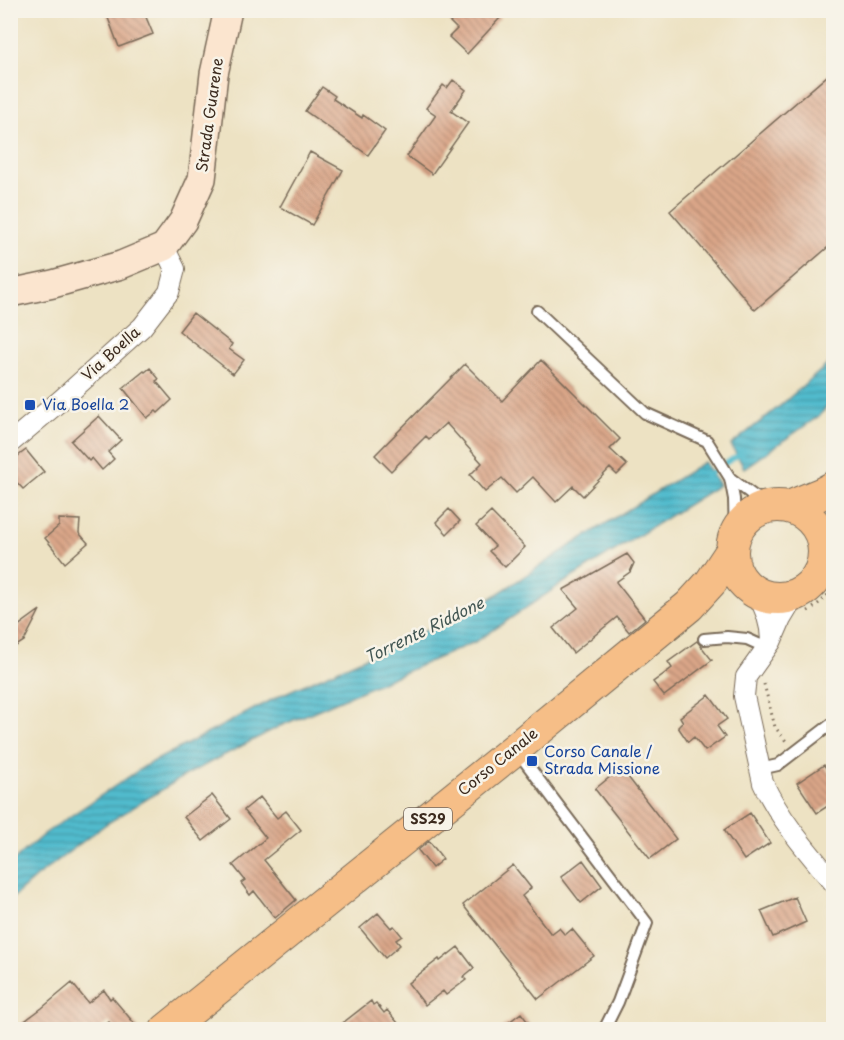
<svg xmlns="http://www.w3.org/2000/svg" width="844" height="1040" font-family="'Playpen Sans',sans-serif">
<defs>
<pattern id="water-rules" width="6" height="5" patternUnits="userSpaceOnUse" patternTransform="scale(1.5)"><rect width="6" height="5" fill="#51bbcd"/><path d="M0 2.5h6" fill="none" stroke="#4498a6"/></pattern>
<pattern id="building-back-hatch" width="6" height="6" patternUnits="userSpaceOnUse" patternTransform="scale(1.5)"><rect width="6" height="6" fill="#daa688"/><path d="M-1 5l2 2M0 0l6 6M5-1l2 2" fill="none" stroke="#b2876f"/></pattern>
</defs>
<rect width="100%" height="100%" fill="#f7f3e8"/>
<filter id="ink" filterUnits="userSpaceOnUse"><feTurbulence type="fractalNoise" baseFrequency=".0167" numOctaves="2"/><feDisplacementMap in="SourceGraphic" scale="12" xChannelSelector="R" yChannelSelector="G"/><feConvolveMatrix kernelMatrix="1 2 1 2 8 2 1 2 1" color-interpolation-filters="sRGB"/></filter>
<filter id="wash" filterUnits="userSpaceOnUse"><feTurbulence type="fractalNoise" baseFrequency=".008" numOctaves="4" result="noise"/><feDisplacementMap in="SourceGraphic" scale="24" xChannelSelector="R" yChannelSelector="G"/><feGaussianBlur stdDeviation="1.35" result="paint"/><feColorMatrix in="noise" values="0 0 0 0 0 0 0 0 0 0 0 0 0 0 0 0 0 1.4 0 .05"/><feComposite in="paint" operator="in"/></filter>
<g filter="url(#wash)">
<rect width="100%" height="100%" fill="#ede2c3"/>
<path fill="url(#water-rules)" stroke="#467276" stroke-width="1.5" d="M 833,360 L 833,400 L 819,416 L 744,468 L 731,445 L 781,405 Z
M 704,462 L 719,485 L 560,585 L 477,641 L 280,726 L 186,775 L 106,824 L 36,877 L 11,899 L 11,863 L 44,834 L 145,766 L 283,694 L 403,641 L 487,601 L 567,548 Z"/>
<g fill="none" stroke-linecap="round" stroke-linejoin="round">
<path stroke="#51bbcd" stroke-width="5" d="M 706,476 L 743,452"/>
</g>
<g id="blocks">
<path fill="url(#building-back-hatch)" d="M 105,10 L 143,10 L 153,34 L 119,47 Z
M 438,10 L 493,10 L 500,18 L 467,54 L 449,37 L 457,29 Z
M 834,70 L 834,242 L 755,310 L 670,211 Z
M 453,80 L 466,90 L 451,111 L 468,123 L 432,174 L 407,156 L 436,115 L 426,108 L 443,85 L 447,88 Z
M 322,87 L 335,96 L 333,99 L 362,118 L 363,115 L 385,131 L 368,155 L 305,111 Z
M 310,152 L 343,170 L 312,225 L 280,207 Z
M 193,313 L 232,344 L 229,349 L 244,360 L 233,374 L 179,331 Z
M 541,360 L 620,439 L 610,449 L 627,465 L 617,475 L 610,468 L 583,496 L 573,486 L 556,502 L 533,477 L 516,493 L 502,478 L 485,492 L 470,475 L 482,463 L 446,423 L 429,439 L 426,436 L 391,471 L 375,455 L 465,364 L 502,401 Z
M 150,368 L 159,379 L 156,381 L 172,400 L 158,413 L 156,411 L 147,418 L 123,388 L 144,371 L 145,372 Z
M 99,416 L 121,440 L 108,452 L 114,459 L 102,470 L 92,458 L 89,461 L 71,441 Z
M 26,450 L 44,472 L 23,489 L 10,475 L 10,462 Z
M 449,509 L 460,521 L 447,534 L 436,522 Z
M 491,512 L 525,547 L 505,567 L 489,551 L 495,546 L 476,526 Z
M 59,519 L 80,520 L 79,533 L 88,543 L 65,563 L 45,538 L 59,526 Z
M 627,554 L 634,563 L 630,572 L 616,582 L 645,619 L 629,632 L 617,617 L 573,653 L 553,628 L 578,608 L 563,590 Z
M 40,610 L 24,641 L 10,650 L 10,632 Z
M 697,641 L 712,660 L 664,696 L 653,682 L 672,668 L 668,662 Z
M 709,695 L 727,719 L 717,726 L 725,737 L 705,751 L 694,737 L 688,742 L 678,727 L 683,722 L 680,717 Z
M 824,765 L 834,779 L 834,802 L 817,813 L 797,783 Z
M 621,768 L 676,839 L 650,859 L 595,789 Z
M 212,795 L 231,819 L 203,841 L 184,817 Z
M 260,797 L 277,818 L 286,811 L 301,830 L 264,860 L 296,900 L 275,918 L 254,891 L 250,895 L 241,883 L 245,880 L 233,865 L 266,838 L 244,810 Z
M 750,813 L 770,843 L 744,860 L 724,830 Z
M 429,841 L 443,859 L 432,868 L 418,850 Z
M 583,860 L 602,886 L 581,903 L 561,877 Z
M 513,865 L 531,888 L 522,896 L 551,934 L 559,928 L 565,935 L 572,929 L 594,956 L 538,999 L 463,905 Z
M 795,897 L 806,922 L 773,937 L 761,911 Z
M 378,913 L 391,928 L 394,926 L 402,936 L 396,940 L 400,945 L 385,958 L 360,928 Z
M 458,947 L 474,968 L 463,977 L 466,980 L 446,995 L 443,991 L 425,1005 L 408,983 L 439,959 L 440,961 Z
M 72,983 L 88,1003 L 104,990 L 110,999 L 112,997 L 139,1029 L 115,1029 L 109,1022 L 100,1029 L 14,1029 L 42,1008 Z
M 371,1001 L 373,1005 L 376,1003 L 384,1013 L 387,1010 L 403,1029 L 335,1029 Z
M 521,1013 L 533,1029 L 500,1029 Z"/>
</g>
</g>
<g filter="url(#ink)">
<use href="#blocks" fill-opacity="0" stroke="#796a58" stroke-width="1.5"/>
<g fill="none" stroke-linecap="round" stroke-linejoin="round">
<g stroke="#796a58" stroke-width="14">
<path id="service" d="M 537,311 L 645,413 L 707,441 L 730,478
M 735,535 L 734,499 L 730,478 L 754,496 L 777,506
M 822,540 L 834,548
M 818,574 L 834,570
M 704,639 L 727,637 L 747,639 L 767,648
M 517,751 L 647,923 L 618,1002 L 606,1026 L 602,1030
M 760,769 L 778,765 L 834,722"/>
</g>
<g stroke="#796a58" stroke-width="22">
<path id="minor" d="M 10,443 L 61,400 L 142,327 L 169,292 L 175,269 L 164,247
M 757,593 C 765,609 771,623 771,641
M 796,594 L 781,619 L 771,642 L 746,677 L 744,696 L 763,783 C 780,820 808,852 834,883"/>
</g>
<g stroke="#796a58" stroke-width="30">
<path id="secondary" d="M 10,293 L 53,284 L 121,265 L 164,247 L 183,221 L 202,179 L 214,74 L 228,10"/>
</g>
<g stroke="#796a58" stroke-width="34">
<path id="primary" d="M732 552a46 46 0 1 1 92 0a46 46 0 1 1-92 0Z
M 789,507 L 823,493 L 834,487
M 166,1030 L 515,749 L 689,606 L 711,582 L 731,552"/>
</g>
<path stroke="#796a58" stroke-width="3" stroke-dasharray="1.5 4.5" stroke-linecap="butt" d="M 808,611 C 818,605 827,597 834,587
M 764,684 L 775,727 L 786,741"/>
<use href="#service" stroke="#fff" stroke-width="10"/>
<use href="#minor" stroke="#fff" stroke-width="20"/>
<use href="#secondary" stroke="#fbe5cf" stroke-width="27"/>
<use href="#primary" stroke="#f6be87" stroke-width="32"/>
</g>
</g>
<g fill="#1a4fb4" stroke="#f7f3e8" stroke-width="2">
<rect x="24" y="399" width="12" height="12" rx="3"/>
<rect x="526" y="755" width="12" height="12" rx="3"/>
</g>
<g text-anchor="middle" stroke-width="5" stroke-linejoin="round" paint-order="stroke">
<rect fill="#f7f3e8" stroke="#73665b" stroke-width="1.5" x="404" y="808" width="48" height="22" rx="4.5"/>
<g font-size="14" font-weight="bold" fill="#3b2a1e">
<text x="428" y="824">SS29</text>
</g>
<g font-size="15" fill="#3b2a1e" stroke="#f7f3e8">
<text transform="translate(210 115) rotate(-82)" y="5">Strada Guarene</text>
<text transform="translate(111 354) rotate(-42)" y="5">Via Boella</text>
<text transform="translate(498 762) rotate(-39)" y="5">Corso Canale</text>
</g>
<g font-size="15" fill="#164399" stroke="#f7f3e8" text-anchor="start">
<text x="42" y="410">Via Boella 2</text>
<text x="544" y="757">Corso Canale /<tspan x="544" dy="17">Strada Missione</tspan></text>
</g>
<g font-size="16" font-style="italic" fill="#425653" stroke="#f7f3e8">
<text transform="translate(424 630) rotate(-26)" y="6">Torrente Riddone</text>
</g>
</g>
<rect width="844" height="1040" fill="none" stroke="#f7f3e8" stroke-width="36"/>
</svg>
